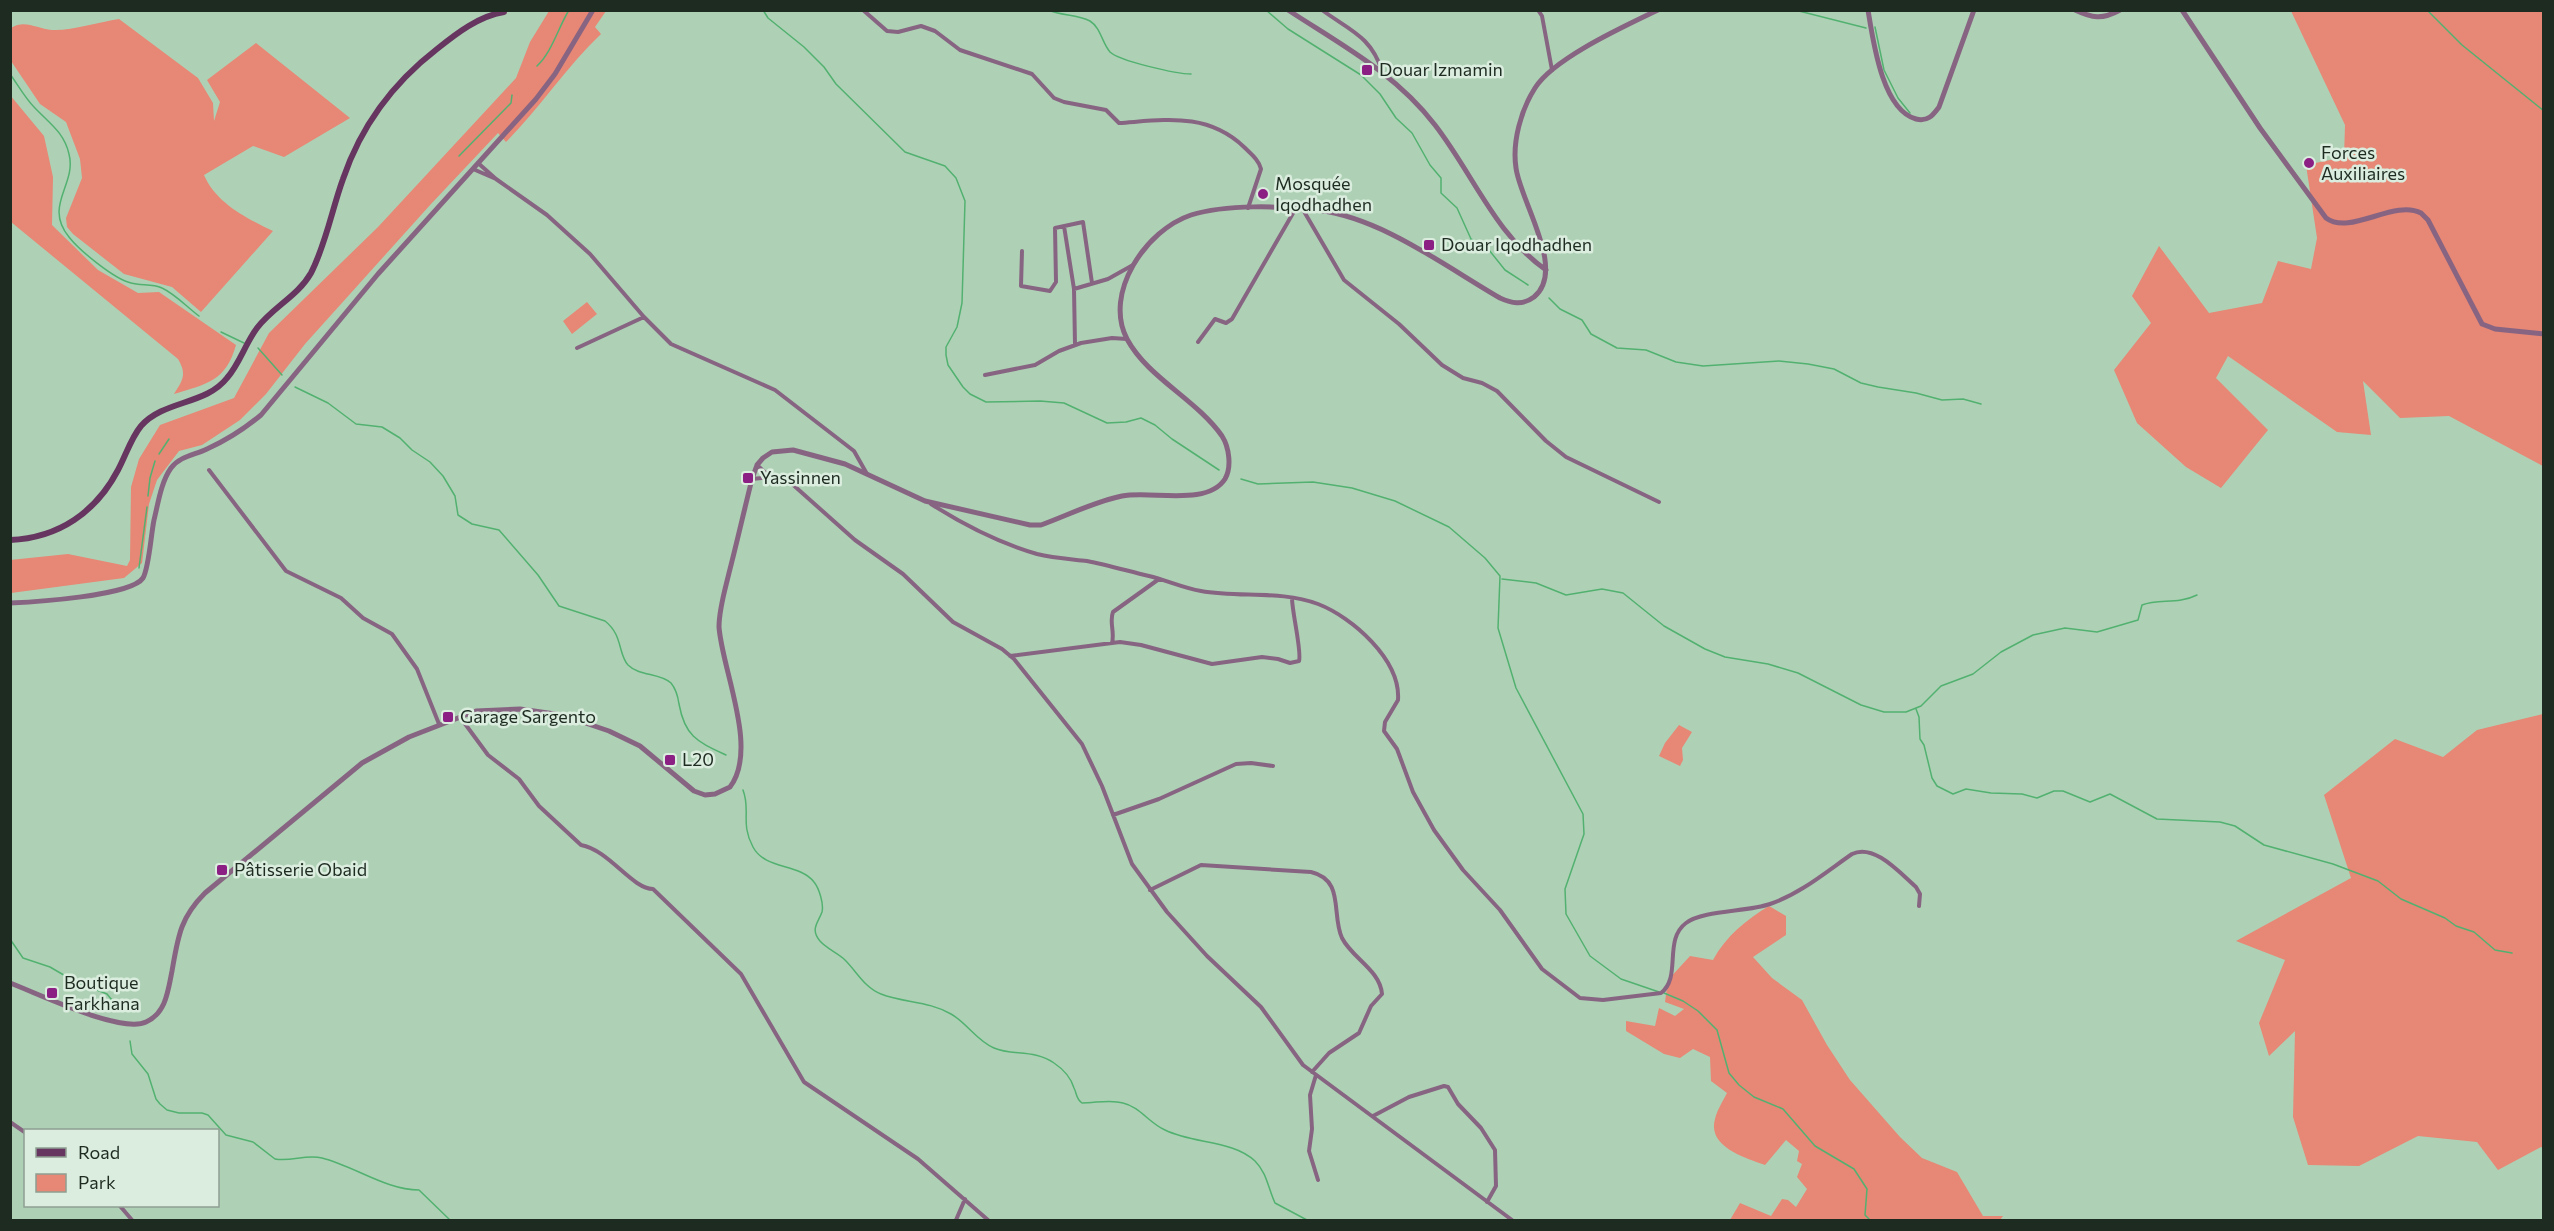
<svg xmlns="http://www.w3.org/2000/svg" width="2554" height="1231" font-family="Commissioner,sans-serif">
<rect width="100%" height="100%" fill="#aed1b5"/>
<path fill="#e78775" d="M 549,11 L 606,11 L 595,27 L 601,34 C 566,67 540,108 506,142 L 498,133 L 431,204 L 305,344 L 266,394 L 240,420 L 202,445 L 179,451 L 157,480 L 149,504 L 142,563 L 124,578 L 11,593 L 10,560 L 68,554 L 127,566 L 130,560 L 131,487 L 139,459 L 160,425 L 234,398 L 269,333 L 378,227 L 516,78 L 530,42 Z
M 2291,11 L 2543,11 L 2543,466 L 2449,416 L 2400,418 L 2363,381 L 2371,435 L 2337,432 L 2228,356 L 2216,378 L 2268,430 L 2221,488 L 2186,467 L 2137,423 L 2114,370 L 2151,323 L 2132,296 L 2159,246 L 2209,313 L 2262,303 L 2278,261 L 2311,269 L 2317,238 L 2306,165 L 2344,157 L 2345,125 Z
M 119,19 L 198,78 L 213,103 L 214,121 L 220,102 L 207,80 L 256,43 L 350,118 L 284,157 L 253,146 L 204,175 C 216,203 246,218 273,231 L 201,312 L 172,287 L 124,274 L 73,234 L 67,227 L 66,218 L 82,178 L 80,159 L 66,122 L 40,104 L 11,61 L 11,28 C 25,19 37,29 52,30 C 71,31 99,22 119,19 Z
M 10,95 L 44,136 L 53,177 L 52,225 L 98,270 L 138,293 L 159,292 L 236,345 C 226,381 207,384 174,394 C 183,380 187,374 178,359 L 11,222 Z
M 587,302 L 597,314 L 572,334 L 563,321 Z
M 2543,714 L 2543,1148 L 2541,1147 L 2498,1170 L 2477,1142 L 2418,1136 L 2359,1166 L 2308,1165 L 2293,1117 L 2295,1031 L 2269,1056 L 2259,1023 L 2285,960 L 2236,941 L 2351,878 L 2324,795 L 2395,739 L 2443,757 L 2477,730 Z
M 1679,725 L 1692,732 L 1682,748 L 1683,760 L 1680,766 L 1659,756 L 1665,743 Z
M 1769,906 L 1786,916 L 1786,935 L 1753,957 L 1772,978 L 1802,1000 L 1827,1045 L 1850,1080 L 1900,1137 L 1922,1158 L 1957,1172 L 1983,1216 L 2003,1216 L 2000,1220 L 1730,1220 L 1740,1203 L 1771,1216 L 1782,1199 L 1788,1200 L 1796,1207 L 1807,1189 L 1797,1177 L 1802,1164 L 1797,1161 L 1799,1151 L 1786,1140 L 1765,1165 C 1746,1158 1707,1147 1715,1119 C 1717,1110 1723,1101 1727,1093 L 1711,1081 L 1710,1057 L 1693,1049 L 1680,1058 L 1664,1054 L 1626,1031 L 1626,1021 L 1655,1026 L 1659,1008 L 1675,1016 L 1684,1009 L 1665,1002 L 1668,980 L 1690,956 L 1713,960 C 1726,936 1746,920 1769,906 Z"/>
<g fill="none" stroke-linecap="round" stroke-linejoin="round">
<path stroke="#52b170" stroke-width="1.5" d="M 763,10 L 768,18 L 804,47 L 824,67 L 836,84 L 905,152 L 945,166 L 956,178 L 965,201 L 962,303 L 957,327 L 946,347 L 946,355 L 948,365 L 963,387 L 970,394 L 986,402 L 1040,401 L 1064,403 L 1107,423 L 1126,422 L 1141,418 L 1155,425 L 1172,439 L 1219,470
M 1049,10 C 1061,16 1077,14 1090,21 C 1101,28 1102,43 1110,52 C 1119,61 1177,74 1191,74
M 1266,10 L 1288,29 L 1361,75 L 1380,94 L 1396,118 L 1412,133 L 1430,165 L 1441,178 L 1441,193 L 1457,208 L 1471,239 L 1489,250 L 1505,270 L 1528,285
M 1795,10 L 1866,28
M 2427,10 L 2462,45 L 2544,111
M 1875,27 L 1884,70 L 1898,98 L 1910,113
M 537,66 C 552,52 558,28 569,10
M 10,74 C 18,85 25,98 34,107 C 49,123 64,132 69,154 C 77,185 43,205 69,237 C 79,250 114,279 131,283 C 141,286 152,283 162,288 C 175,294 187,307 199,316
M 459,156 L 511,103 L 512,95
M 1549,298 L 1560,309 L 1582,320 L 1591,334 L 1617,348 L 1646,350 L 1676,362 L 1703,366 L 1779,361 L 1808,364 L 1834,369 L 1861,383 L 1878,387 L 1916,393 L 1942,400 L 1963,399 L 1981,404
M 221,332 L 244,343
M 258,348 L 282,375
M 295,387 L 328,403 L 356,424 L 382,427 L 400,438 L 412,450 L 430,462 L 443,476 L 455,496 L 458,515 L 472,524 L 499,530 L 538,575 L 559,606 L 605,621 C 623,635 618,654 628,665 C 639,676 660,673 671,683 C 676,689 678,697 679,704 C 685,737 698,742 726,755
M 159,454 L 169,439
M 1241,479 L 1258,484 L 1313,482 L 1352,488 L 1395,501 L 1449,527 L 1485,558 L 1500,576 L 1498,628 L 1516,688 L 1583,814 L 1584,834 L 1565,889 L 1566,914 L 1590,956 L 1621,979 L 1659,992
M 148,496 L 150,478 L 155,461
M 139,568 L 147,507
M 1502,579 L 1536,583 L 1566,595 L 1602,589 L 1623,593 L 1664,626 L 1705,649 L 1725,657 L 1768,664 L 1798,673 L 1861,705 L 1884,712 L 1906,712 L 1921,706 L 1941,686 L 1973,674 L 2001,652 L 2033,635 L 2065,628 L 2097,632 L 2138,620 L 2142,605 C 2159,598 2177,605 2197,595
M 1916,709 L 1919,717 L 1920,739 L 1924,745 L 1932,778 L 1937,786 L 1953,794 L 1966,789 L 1991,793 L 2022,794 L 2037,798 L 2054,791 L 2063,791 L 2090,802 L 2110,794 L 2157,819 L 2220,822 L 2235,826 L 2264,845 L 2333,864 L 2378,881 L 2401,899 L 2445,918 L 2456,926 L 2474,932 L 2495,950 L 2512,953
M 743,790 C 751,811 740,823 753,847 C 765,870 799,863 814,882 C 819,888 824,904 822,912 C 818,923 810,929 820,941 C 827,949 838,953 845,960 C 857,972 865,988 881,994 C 904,1003 929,1001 951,1014 C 967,1023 977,1041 994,1048 C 1012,1056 1034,1049 1054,1063 C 1063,1069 1071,1078 1074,1088 C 1077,1094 1076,1099 1082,1103 C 1096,1103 1110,1099 1123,1103 C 1140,1107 1149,1123 1165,1130 C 1193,1144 1233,1140 1255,1161 C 1267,1173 1268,1188 1275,1203 L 1307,1220
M 10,939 L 23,958 L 50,967 L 74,981 L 107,994 L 121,1011
M 1664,993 L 1683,1001 L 1698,1011 L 1717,1030 L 1729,1073 L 1739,1085 L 1754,1097 L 1783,1109 L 1815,1146 L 1854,1169 L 1867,1189 L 1865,1215 L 1870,1220
M 130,1041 L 132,1054 L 148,1074 L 156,1099 L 160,1104 L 167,1110 L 179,1113 L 202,1113 L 208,1115 L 226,1135 L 253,1142 L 275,1159 C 291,1162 306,1154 322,1158 C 354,1166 386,1190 419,1190 L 450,1220"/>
<path stroke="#876582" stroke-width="4" d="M 863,10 L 887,31 L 898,32 L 921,26 L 935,31 L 960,50 L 1032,74 L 1054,98 L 1064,102 L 1106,110 L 1119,123 C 1165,120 1207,112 1244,147 C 1251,154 1259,160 1261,169 L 1248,208
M 1322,10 C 1349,30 1371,36 1382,71
M 1538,10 L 1542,16 L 1552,70
M 473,169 L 496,179 L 478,163
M 496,179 L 547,215 L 590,254 L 644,317 L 671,344 L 775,390 L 854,451 L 867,474
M 1302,208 L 1344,280 L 1399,324 L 1442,365 L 1463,378 L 1482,383 L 1497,391 L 1546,441 L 1566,457 L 1659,502
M 1064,226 L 1074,289
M 1022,251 L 1021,286 L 1050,291 L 1056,282 L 1055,228 L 1083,222 L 1092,283
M 1198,342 L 1215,319 L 1226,323 L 1232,319 L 1296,208
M 1075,345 L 1074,289 L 1108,279 L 1133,265
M 577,348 L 644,317
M 985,375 L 1035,365 L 1059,351 L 1081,343 L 1112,338 L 1127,339
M 209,470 L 286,571 L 341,598 L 363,618 L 392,634 L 417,669 L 439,724
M 770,477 L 791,483 L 855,540 L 903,574 L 953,622 L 1002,649 L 1014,659 L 1082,744 L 1102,786 L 1132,864 L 1167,912 L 1207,956 L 1261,1007 L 1303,1065 L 1512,1220
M 752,479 L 770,477 L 757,465
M 931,504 C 964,525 999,543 1037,554 C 1053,558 1070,559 1087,561 C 1107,565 1128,571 1149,576 C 1166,580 1183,588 1201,591 C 1239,598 1281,590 1318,604 C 1352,617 1401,660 1398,700 L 1385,722 L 1384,731 L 1397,749 L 1413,792 L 1434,830 L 1463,870 L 1500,910 L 1542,969 L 1580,998 L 1603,1000 L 1661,993 C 1682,977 1663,940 1686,923 C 1703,910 1748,912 1770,904 C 1800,894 1826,872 1852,854 C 1874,843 1900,873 1916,887 L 1920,894 L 1919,906
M 1112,643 C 1115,632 1109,622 1113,612 L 1159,579
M 1010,656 L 1120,642 L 1141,645 L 1212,664 L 1262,657 L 1278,659 L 1290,663 L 1299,661 C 1302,652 1292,612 1292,598
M 460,717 L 488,755 L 519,779 L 539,806 L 581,845 C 609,850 632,889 653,889 L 741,974 L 804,1082 L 918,1159 L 988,1220
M 1113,815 L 1159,799 L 1236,764 L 1251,763 L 1273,766
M 1150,890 L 1201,865 L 1311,872 C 1345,880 1331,914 1342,938 C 1352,958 1380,970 1382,994 L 1371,1006 L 1359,1033 L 1329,1053 L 1312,1072
M 1316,1075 L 1310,1095 L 1312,1129 L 1309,1151 L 1318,1180
M 1373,1116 L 1409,1097 L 1444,1086 L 1448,1087 L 1458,1104 L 1481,1128 L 1495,1150 L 1496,1186 L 1487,1202
M 10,1122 L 26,1133
M 120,1206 L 132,1220
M 956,1220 L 965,1199"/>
<path stroke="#876582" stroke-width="5" d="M 1288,10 C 1343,46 1395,73 1435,125 C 1473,174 1495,234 1546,270
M 1868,10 C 1873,40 1882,110 1916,119 C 1928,122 1933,115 1939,107 L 1974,10
M 2075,10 C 2092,18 2102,20 2120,10
M 2182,10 L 2260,128 L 2326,218 C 2350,236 2394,199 2421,213 L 2428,220 L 2482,324 L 2495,329 L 2544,334
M 10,603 C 34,602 131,596 143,578 C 149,568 151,534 154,520 C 158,504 161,482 171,468 C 180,456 195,455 207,449 C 227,440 244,429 261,415 L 378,274 L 536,99 L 555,74 L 593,10
M 10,983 C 37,993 121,1034 146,1022 C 166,1013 168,991 172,971 C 178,937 180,918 205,893 L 362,763 L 409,737 L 476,711 L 520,709 L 562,715 L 609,731 L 640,746 L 694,791 L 705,795 L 715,794 L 730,787 C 759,749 722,670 719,627 C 719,609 725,590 729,573 C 737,542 744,511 752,479 L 757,465 L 763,458 L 772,452 L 793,450 L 845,464 L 925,501 L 1030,525 L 1041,525 C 1066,516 1096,501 1122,496 C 1150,490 1207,507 1225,479 C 1232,467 1229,447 1222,436 C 1196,399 1148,378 1127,339 C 1103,293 1146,230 1191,215 C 1226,204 1281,206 1317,210 C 1382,218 1443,265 1500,298 C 1511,303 1522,306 1534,297 C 1567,270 1520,201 1516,168 C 1512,142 1521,110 1535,88 C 1554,58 1625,26 1658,10"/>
<path stroke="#663660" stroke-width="6" d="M 10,540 C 59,538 96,512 118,470 C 126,455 131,438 141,426 C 164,400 206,405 227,378 C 240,363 245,344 257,328 C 273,307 298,296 311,273 C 326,244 332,209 343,179 C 361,126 393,83 437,49 C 457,33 479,16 504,12"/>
</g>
<g fill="#8c1f83" stroke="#dbedde" stroke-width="2">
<rect x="1361" y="64" width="12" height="12" rx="3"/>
<circle cx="2309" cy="163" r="6"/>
<circle cx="1263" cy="194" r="6"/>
<rect x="1423" y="239" width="12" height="12" rx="3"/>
<rect x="742" y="472" width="12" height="12" rx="3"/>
<rect x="442" y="711" width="12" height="12" rx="3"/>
<rect x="664" y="754" width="12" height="12" rx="3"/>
<rect x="216" y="864" width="12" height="12" rx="3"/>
<rect x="46" y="987" width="12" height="12" rx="3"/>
</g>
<g text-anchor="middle" stroke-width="5" stroke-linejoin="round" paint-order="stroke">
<g font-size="18" fill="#1e2b21" stroke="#dbedde" text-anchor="start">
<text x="1379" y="76">Douar Izmamin</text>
<text x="2321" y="159">Forces<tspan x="2321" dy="21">Auxiliaires</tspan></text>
<text x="1275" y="190">Mosquée<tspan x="1275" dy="21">Iqodhadhen</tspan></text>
<text x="1441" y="251">Douar Iqodhadhen</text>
<text x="760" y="484">Yassinnen</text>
<text x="460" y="723">Garage Sargento</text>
<text x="682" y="766">L20</text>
<text x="234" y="876">Pâtisserie Obaid</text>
<text x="64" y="989">Boutique<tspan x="64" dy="21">Farkhana</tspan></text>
</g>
</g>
<rect width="2554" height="1231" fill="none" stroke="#1e2b21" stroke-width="24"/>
<rect x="24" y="1129" width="195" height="78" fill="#dbedde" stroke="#8f9f92" stroke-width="1.5"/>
<rect x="36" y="1148" width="30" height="9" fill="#663660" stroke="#8f9f92" stroke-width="1.5"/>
<text x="78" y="1159" font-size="18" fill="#1e2b21">Road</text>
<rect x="36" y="1174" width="30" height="18" fill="#e78775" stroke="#8f9f92" stroke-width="1.5"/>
<text x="78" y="1189" font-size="18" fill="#1e2b21">Park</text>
</svg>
